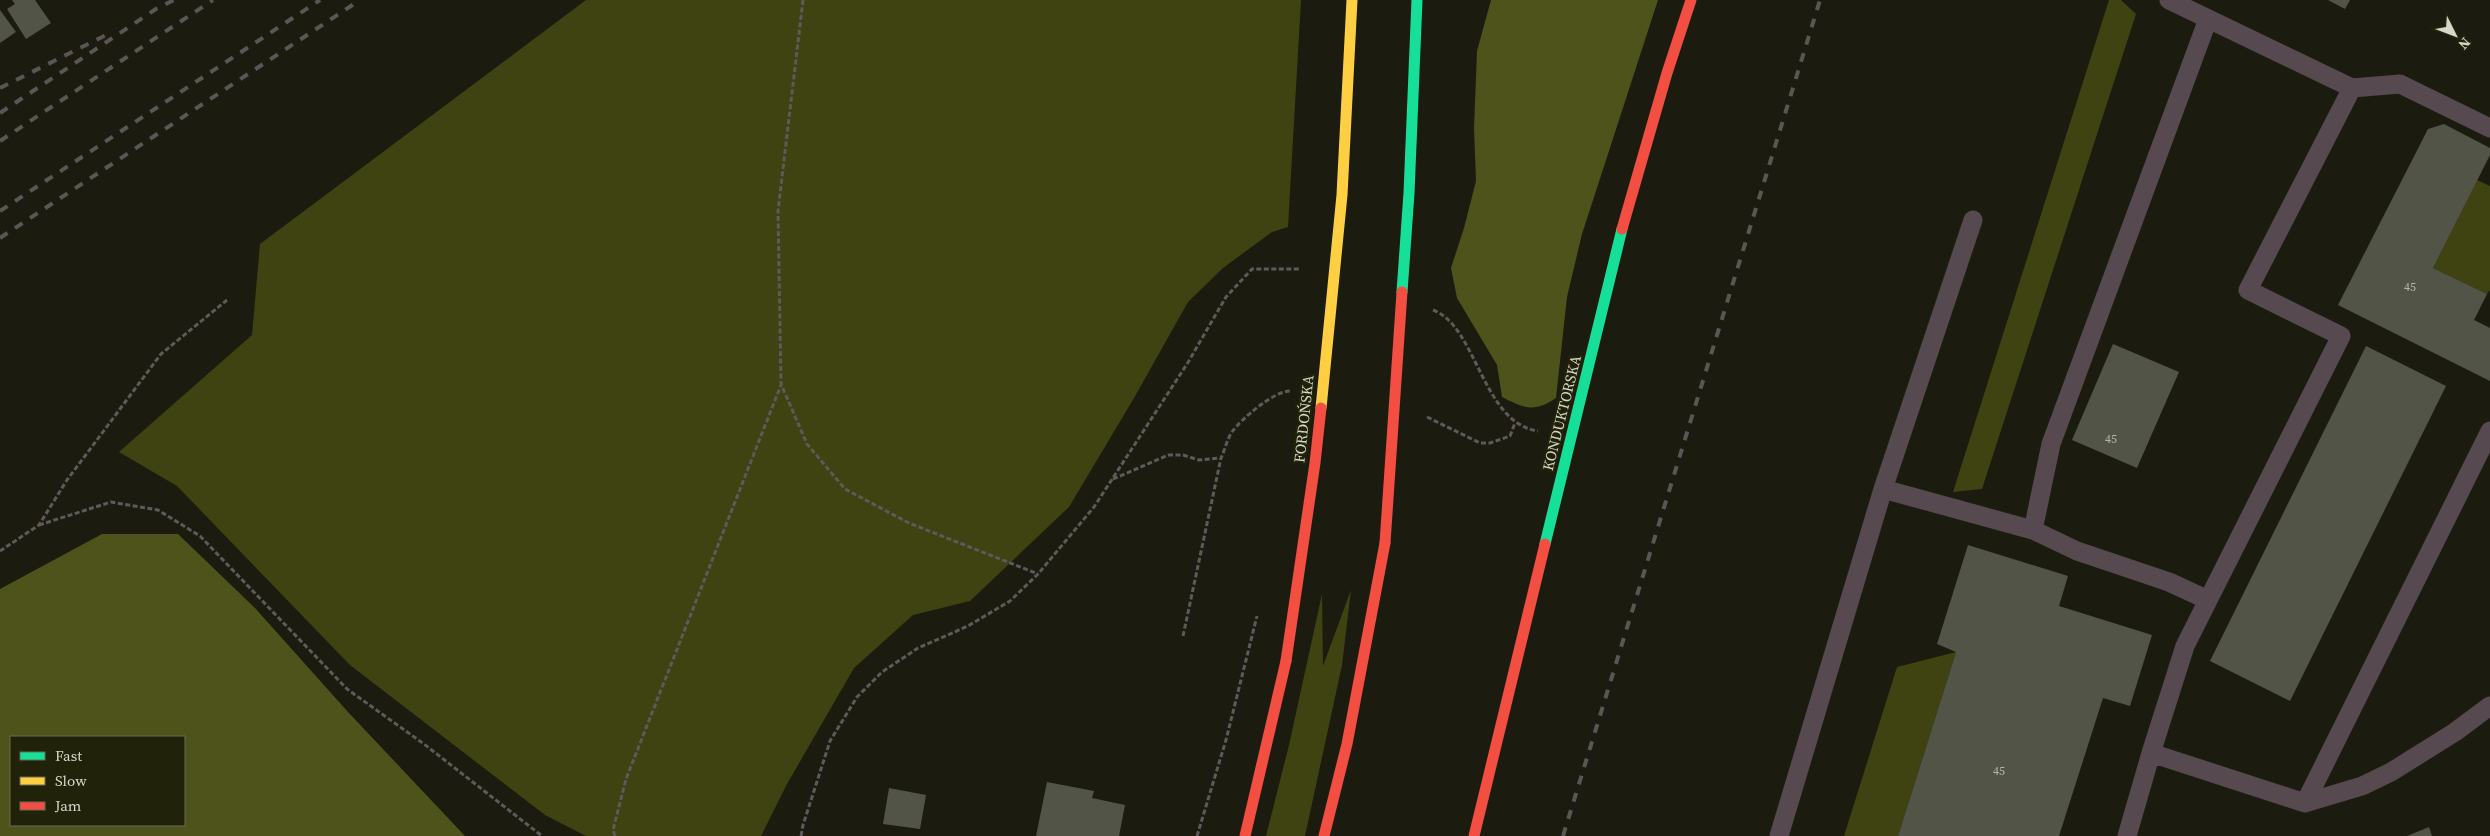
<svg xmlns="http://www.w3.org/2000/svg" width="2490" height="836" font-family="'Source Serif 4',serif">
<rect width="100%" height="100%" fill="#1b1c0f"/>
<path fill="#3f4311" d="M 586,0 L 1301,0 L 1288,227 L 1272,232 L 1223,268 L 1188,302 L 1134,398 L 1069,507 L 970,601 L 913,615 L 854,668 L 787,784 L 761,836 L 586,836 L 545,815 L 350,665 L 177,486 L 119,452 L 252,335 L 260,244 Z
M 2109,0 L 2121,0 L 2136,14 L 1982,489 L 1953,492 Z
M 2477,180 L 2490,186 L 2490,290 L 2487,294 L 2433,268 Z
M 1351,590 L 1342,665 L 1305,836 L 1266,836 L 1289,745 L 1322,594 L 1323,666 Z
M 1956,652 L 1898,836 L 1844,836 L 1897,667 Z"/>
<path fill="#4e521b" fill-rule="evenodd" d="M 1491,0 L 1658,0 L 1582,234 L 1567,297 L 1556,398 C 1534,413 1524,408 1502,397 L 1497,365 L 1457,298 L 1451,268 L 1464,228 L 1476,181 L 1474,128 L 1477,51 Z
M 102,534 L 178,534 L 255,608 L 348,712 L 465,836 L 0,836 L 0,589 ZM 184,737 L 184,825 L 11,825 L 11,737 Z"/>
<path fill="#525448" d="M 12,0 L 35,0 L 51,23 L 26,39 L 7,9 L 15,4 Z
M 2328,0 L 2350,0 L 2345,9 Z
M 0,10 L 16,32 L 0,43 Z
M 2444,124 L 2490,148 L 2490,155 L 2433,268 L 2487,294 L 2474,320 L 2490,328 L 2490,381 L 2338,305 L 2428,129 Z
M 2113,344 L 2179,372 L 2137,468 L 2072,440 Z
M 2366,346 L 2446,386 L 2290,701 L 2210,661 Z
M 1968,545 L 2068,576 L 2059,606 L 2152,635 L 2130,706 L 2103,698 L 2059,836 L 1898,836 L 1956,652 L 1937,644 Z
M 1047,782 L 1094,791 L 1092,798 L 1125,805 L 1119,836 L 1036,836 Z
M 889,788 L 926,795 L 920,829 L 883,824 Z
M 2429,827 L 2432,836 L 2407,836 Z"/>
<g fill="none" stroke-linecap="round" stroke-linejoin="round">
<path stroke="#60585a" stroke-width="3" stroke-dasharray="5 2.5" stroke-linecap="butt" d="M 803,0 L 778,211 L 781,384 L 807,444 L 845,489 L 909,523 L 1038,574
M 1433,310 C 1477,326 1482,423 1538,431
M 1427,417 L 1480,443 L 1490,443 L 1510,436 L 1515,423
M 1113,479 L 1168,455 L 1183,455 L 1199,460 L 1221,458
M 39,525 L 111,502 L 158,510 L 200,536 L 347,689 L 424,744 L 542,836
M 0,551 L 39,525 L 67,480 L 161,354 L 227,300
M 1183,636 L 1221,458 C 1225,450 1227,439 1232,432 C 1241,419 1274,391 1290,391
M 615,836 L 613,830 L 626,779 L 781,385
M 801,836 L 803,825 L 830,741 L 857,697 L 882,672 L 918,648 L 968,626 L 1010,601 L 1038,574 L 1094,507 L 1187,364 L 1226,297 L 1252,269 L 1301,269
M 1197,836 L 1226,740 L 1257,616"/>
<path stroke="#564950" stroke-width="19" d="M 2169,0 L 2352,88
M 2490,128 L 2400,84 L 2352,88 L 2248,290 L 2341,336 L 2185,646 L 2151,753 L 2305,803 L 2362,786 L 2391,772 L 2455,732 L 2490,706
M 1883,489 L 1973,220
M 2033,530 L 2051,444 L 2208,19
M 2305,803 L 2490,431
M 1779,836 L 1883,489 L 2033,530 L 2077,551 L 2169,582 L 2208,600
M 2127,836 L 2151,753"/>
<path stroke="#16e098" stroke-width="11" d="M 1545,544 L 1622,229"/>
<path stroke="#f24e42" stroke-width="11" d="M 1622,229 L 1667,73 L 1691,0
M 1245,836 L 1286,661
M 1324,836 L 1347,744 L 1385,543
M 1474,836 L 1545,544"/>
<path stroke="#5c5555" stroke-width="4" stroke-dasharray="9 9" stroke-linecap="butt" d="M 0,88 L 112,32
M 0,113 L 156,9 L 174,0
M 0,141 L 213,0
M 0,211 L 320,0
M 0,238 L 360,0
M 1563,836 L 1820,0"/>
<path stroke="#16e098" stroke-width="11" d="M 1402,292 L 1409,193 L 1417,0"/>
<path stroke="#ffcf43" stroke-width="11" d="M 1321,408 L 1342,195 L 1352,0"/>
<path stroke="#f24e42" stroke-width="11" d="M 1385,543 L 1402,292
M 1286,661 L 1315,463 L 1321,408"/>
</g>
<g text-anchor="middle" stroke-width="5" stroke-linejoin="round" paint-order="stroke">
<g font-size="12" fill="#b4b6a8">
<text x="2410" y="291">45</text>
<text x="2111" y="443">45</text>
<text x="1999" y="775">45</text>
</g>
<g font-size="15" fill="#d5d7c8" stroke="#202209">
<text transform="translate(1562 413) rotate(-76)" y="5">KONDUKTORSKA</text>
<text transform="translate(1304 419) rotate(-84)" y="5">FORDOŃSKA</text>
</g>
</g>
<rect x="10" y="736" width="175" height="90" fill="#202209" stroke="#686a55"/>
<rect x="20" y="752" width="25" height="8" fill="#16e098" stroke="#686a55"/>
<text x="55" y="761" font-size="15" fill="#d5d7c8">Fast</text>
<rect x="20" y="777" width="25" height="8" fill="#ffcf43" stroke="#686a55"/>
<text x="55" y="786" font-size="15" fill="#d5d7c8">Slow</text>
<rect x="20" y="802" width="25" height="8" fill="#f24e42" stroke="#686a55"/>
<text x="55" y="811" font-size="15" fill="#d5d7c8">Jam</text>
<g transform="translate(2455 35) rotate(132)" stroke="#202209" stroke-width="4" paint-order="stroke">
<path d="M0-4L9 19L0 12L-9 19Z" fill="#d5d7c8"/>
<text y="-8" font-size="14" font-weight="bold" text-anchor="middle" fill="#d5d7c8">N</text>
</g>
</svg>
